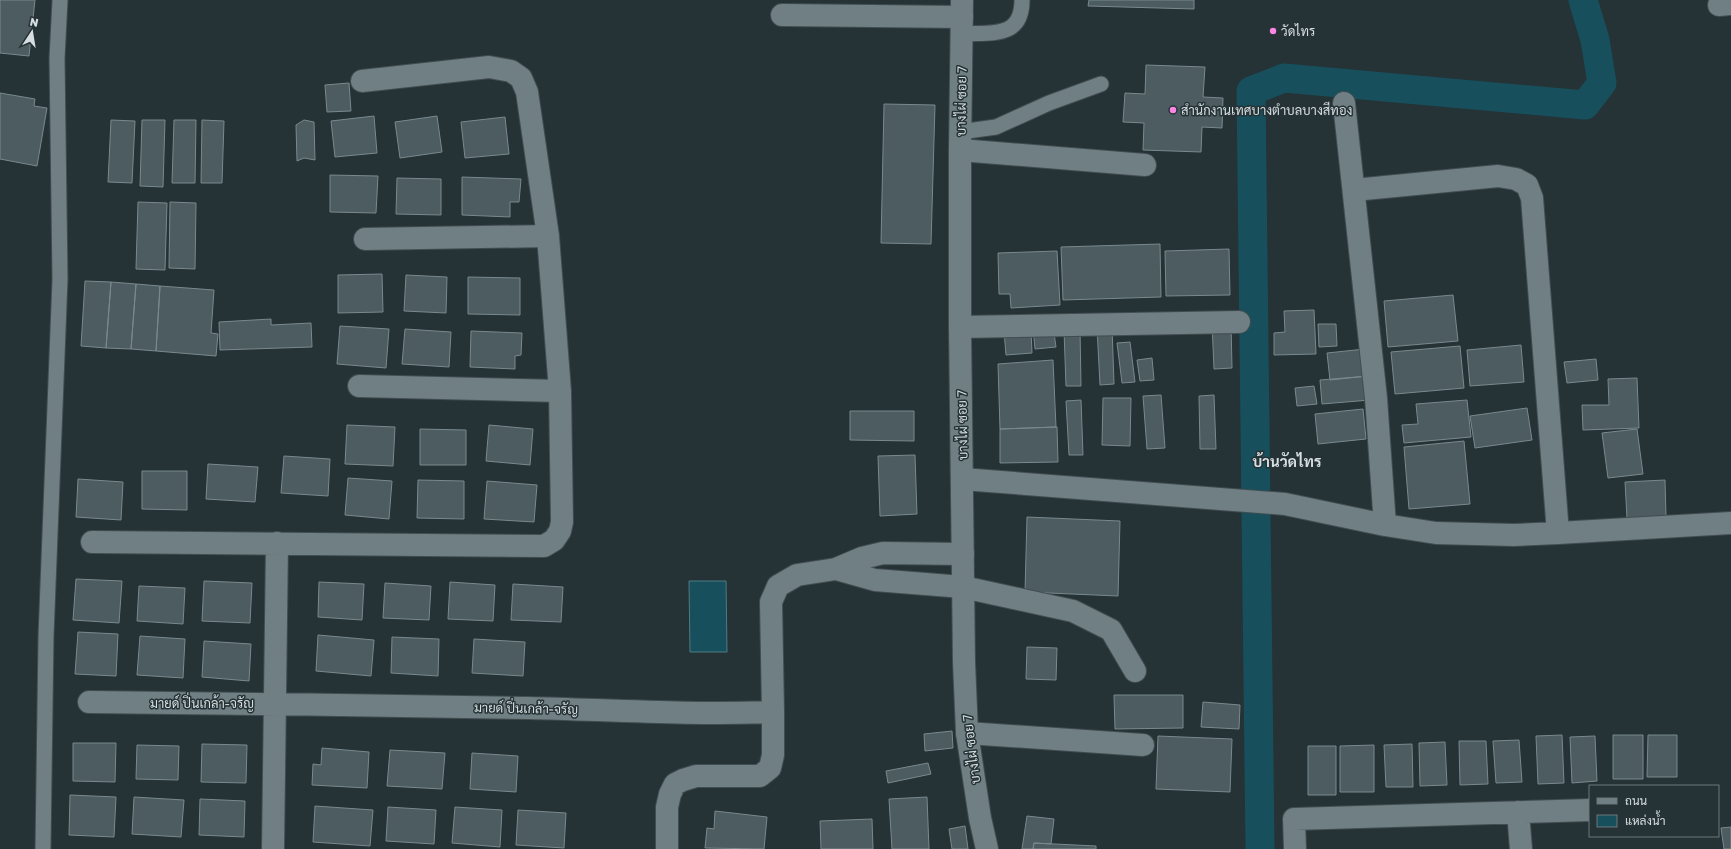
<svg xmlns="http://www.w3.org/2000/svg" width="1731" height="849" font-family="'Golos Text',Sarabun,sans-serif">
<rect width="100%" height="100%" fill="#253236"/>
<path fill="#17505c" stroke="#507b84" d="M 689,581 L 726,581 L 727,652 L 690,652 Z"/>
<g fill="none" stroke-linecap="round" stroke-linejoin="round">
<path stroke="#17505c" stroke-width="29" d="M 1260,849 L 1251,91 L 1284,78 L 1585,105 L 1602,83 L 1595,40 L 1583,0"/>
</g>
<path fill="#4d5c60" stroke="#79898d" d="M 0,0 L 35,0 L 29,56 L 0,53 Z
M 1089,0 L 1194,0 L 1194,9 L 1088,6 Z
M 1146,65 L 1205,67 L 1203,97 L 1223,98 L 1222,128 L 1202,127 L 1201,152 L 1143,150 L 1144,123 L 1123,122 L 1125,93 L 1145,94 Z
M 349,83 L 351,111 L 327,112 L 325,85 Z
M 0,93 L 35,99 L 34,106 L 47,108 L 37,166 L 0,159 Z
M 884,104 L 935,105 L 931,244 L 881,243 Z
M 374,116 L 377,153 L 335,157 L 331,121 Z
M 437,116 L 442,152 L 400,158 L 395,122 Z
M 505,117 L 509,154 L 465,158 L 461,122 Z
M 111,120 L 135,121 L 132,183 L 108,182 Z
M 142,120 L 165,120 L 163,187 L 140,186 Z
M 174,120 L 196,120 L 195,183 L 172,183 Z
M 202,120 L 224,121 L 222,183 L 201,183 Z
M 304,120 L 314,122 L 315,160 L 304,158 L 297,161 L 296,125 Z
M 330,175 L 378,176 L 376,213 L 330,212 Z
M 462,177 L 521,179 L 519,202 L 510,202 L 510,217 L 462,215 Z
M 397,178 L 441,179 L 441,215 L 396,214 Z
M 138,202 L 167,203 L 165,270 L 136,269 Z
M 170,202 L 196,203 L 195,269 L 169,268 Z
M 1160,244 L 1161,297 L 1063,300 L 1061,247 Z
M 1229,249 L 1230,295 L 1166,296 L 1165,251 Z
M 1057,251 L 1060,305 L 1011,308 L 1010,294 L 999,294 L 998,253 Z
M 382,274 L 383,312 L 338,313 L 338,275 Z
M 406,275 L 447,277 L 446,313 L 404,311 Z
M 468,277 L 520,278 L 520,315 L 468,314 Z
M 85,281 L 111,282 L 106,348 L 81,346 Z
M 111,282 L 136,284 L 131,349 L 106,348 Z
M 136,284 L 160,286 L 156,351 L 131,349 Z
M 160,286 L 214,290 L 211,333 L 218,334 L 216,356 L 156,351 Z
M 1453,295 L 1458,341 L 1388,347 L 1384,301 Z
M 1314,310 L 1316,354 L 1274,355 L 1274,333 L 1285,332 L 1284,311 Z
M 271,319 L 271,325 L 311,323 L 312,347 L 220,350 L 219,322 Z
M 1231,323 L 1232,368 L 1214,369 L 1212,324 Z
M 1318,324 L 1336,324 L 1337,346 L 1319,347 Z
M 340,326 L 389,329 L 386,368 L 337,364 Z
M 1053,326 L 1056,347 L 1035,349 L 1033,328 Z
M 1112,327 L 1114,384 L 1100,385 L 1097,328 Z
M 405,329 L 451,332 L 449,367 L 402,364 Z
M 1031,330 L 1032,353 L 1006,355 L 1004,331 Z
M 1064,330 L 1080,330 L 1081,386 L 1066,386 Z
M 471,331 L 522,333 L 521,355 L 515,356 L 515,369 L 470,367 Z
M 1130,342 L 1135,382 L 1122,383 L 1117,343 Z
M 1521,345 L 1524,382 L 1470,386 L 1467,350 Z
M 1460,346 L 1464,388 L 1395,394 L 1391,352 Z
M 1365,349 L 1368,376 L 1330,380 L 1327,353 Z
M 1152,358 L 1154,380 L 1140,381 L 1137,360 Z
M 1596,359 L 1598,380 L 1567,383 L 1564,362 Z
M 1053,360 L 1056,427 L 1000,429 L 998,364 Z
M 1368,376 L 1370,400 L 1322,404 L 1320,380 Z
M 1637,378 L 1639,428 L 1583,430 L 1582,405 L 1609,405 L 1608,379 Z
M 1314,386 L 1317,404 L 1297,406 L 1295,388 Z
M 1161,395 L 1165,448 L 1147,449 L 1143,396 Z
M 1214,395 L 1216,449 L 1200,449 L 1199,396 Z
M 1103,398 L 1131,398 L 1130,446 L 1102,445 Z
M 1081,400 L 1083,455 L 1069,455 L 1066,401 Z
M 1467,400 L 1471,437 L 1404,443 L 1402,425 L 1418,424 L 1416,404 Z
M 1527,408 L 1532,440 L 1475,448 L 1470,416 Z
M 1363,409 L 1366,439 L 1318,444 L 1315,414 Z
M 850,411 L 914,411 L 914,441 L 850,440 Z
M 347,425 L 395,427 L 393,466 L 345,464 Z
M 489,425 L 533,429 L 530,465 L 486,461 Z
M 1057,427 L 1058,462 L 1000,463 L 1000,429 Z
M 420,429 L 466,430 L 466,465 L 420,465 Z
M 1637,429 L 1643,474 L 1608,478 L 1602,433 Z
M 1464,441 L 1470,504 L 1409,509 L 1404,447 Z
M 915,455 L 917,514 L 880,516 L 878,456 Z
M 284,456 L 330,459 L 328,496 L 281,493 Z
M 208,464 L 258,467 L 255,502 L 206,499 Z
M 142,471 L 187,471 L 187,510 L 142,509 Z
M 348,478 L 392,481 L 389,519 L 345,515 Z
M 78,479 L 123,482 L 121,520 L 76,517 Z
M 418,480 L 464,481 L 464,519 L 417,518 Z
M 1665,480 L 1666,516 L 1627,518 L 1625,482 Z
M 487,481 L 537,485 L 534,522 L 484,519 Z
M 1027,517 L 1120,521 L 1118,596 L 1025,592 Z
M 76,579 L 122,581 L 119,623 L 73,620 Z
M 204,581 L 252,583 L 250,623 L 202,621 Z
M 319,582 L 364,584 L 362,620 L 318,617 Z
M 450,582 L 495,585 L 493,621 L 448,619 Z
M 385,583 L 431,586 L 429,620 L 383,618 Z
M 513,584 L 563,587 L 561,622 L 511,620 Z
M 139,586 L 185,588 L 183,624 L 137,621 Z
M 78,632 L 118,634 L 116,676 L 75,674 Z
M 318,635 L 374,640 L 371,676 L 316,671 Z
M 140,636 L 185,639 L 183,678 L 137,675 Z
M 392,637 L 439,639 L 438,676 L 391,673 Z
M 474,639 L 525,642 L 523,676 L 472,673 Z
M 204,641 L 251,644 L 249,681 L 202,677 Z
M 1027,647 L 1057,648 L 1056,680 L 1026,679 Z
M 1114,695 L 1183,695 L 1183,728 L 1115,729 Z
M 1203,702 L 1240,705 L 1239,729 L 1201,727 Z
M 952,731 L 953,748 L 925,751 L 924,734 Z
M 1562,735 L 1564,783 L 1538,784 L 1536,736 Z
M 1613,735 L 1643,735 L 1643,779 L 1613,779 Z
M 1648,735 L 1677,735 L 1677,777 L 1647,777 Z
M 1158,736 L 1232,739 L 1230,792 L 1156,789 Z
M 1595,736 L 1597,781 L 1572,783 L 1570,737 Z
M 1519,740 L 1522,782 L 1496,783 L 1493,741 Z
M 1459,741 L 1486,741 L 1488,784 L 1460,785 Z
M 1445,742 L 1447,785 L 1420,786 L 1419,743 Z
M 73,743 L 116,743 L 115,782 L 73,781 Z
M 202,744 L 247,745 L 246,783 L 201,782 Z
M 1412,744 L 1413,787 L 1386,787 L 1384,745 Z
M 137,745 L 179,746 L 178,780 L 136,779 Z
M 1374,745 L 1374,792 L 1340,792 L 1340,746 Z
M 1308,746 L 1336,746 L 1336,795 L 1308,795 Z
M 322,748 L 369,752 L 367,788 L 312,785 L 313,764 L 321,765 Z
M 390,750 L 445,753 L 442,789 L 387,786 Z
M 472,753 L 518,756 L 516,792 L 470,789 Z
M 928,763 L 931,774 L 888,783 L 886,771 Z
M 70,795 L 116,797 L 114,837 L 69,835 Z
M 134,797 L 184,800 L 181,837 L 132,834 Z
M 927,797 L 929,849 L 892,849 L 889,799 Z
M 200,799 L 245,801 L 244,837 L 199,835 Z
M 315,806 L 373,810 L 370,846 L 313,842 Z
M 388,807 L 436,810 L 434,844 L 386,841 Z
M 455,807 L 502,810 L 500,847 L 452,843 Z
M 518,810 L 566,813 L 564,848 L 516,845 Z
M 715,811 L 767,817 L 764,849 L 705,848 L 707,828 L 714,829 Z
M 1027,816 L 1054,819 L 1051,844 L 1034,843 L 1033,849 L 1022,849 Z
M 872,819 L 873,849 L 821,849 L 820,821 Z
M 965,826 L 968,849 L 952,849 L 949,829 Z
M 1731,827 L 1731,849 L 1724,849 L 1721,828 Z
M 1034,843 L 1096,846 L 1096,849 L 1033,849 Z"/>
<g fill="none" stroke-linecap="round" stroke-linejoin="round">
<g stroke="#414d50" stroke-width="17">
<path id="lane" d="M 962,34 C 991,32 1022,39 1022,0
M 960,132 L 996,127 L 1049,103 L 1101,84
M 43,849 L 46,636 L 60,279 L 57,58 L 60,0"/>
</g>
<g stroke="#414d50" stroke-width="24">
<path id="street" d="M 1719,5 L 1731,4
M 782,15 L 962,17
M 1344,103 L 1376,398 L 1385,525
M 960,150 L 1145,165
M 1354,190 L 1498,176 L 1516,179 L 1527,185 L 1532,198 L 1558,533
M 365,239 L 548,236
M 960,327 L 1239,322
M 359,386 L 560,391
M 962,479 L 1285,504 L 1385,525 L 1436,533 L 1514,535 L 1558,533 L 1731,523
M 92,542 L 544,546 L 554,540 L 560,531 L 562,522 L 560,391 L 548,236 L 527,92 L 521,78 L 511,71 L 489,67 L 362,81
M 836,569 L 875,580 L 963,587 L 1073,611 L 1111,630 L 1135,671
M 89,702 C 236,703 382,706 529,708 C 611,710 692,715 773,712 L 771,602 L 778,586 L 797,575 L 836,569 L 862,558 L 883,553 L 963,554
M 967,733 L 1143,745
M 1518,812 L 1521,849
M 273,849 L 277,543
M 667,849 L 667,807 L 670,794 L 675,784 L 683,780 L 696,776 L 760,776 L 770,768 L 773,755 L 773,712
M 1295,849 L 1294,819 L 1590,810"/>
</g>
<g stroke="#414d50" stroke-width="24">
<path id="secondary" d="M 962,0 L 960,150 L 960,327 L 964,662 L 967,733 L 980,818 L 987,849"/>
</g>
<use href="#lane" stroke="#6f7f83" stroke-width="15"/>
<use href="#street" stroke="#6f7f83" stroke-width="22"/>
<use href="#secondary" stroke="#6f7f83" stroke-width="22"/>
</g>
<g fill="#fc86e3" stroke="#253236" stroke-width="1.5">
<circle cx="1273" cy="31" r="4"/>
<circle cx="1173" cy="110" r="4"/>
</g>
<g text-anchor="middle" stroke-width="3" stroke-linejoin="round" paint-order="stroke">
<g font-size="13" fill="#d6dee1" stroke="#253236" text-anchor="start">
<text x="1281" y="36">วัดไทร</text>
<text x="1181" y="115">สำนักงานเทศบางตำบลบางสีทอง</text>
</g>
<g font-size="13" fill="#d6dee1" stroke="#253236">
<text transform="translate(961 101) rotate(-89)" y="5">บางไผ่ ซอย 7</text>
<text transform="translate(962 425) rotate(-91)" y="5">บางไผ่ ซอย 7</text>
<text x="202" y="708">มายด์ ปิ่นเกล้า-จรัญ</text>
<text transform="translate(526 708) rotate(1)" y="5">มายด์ ปิ่นเกล้า-จรัญ</text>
<text transform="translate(971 749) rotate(-97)" y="5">บางไผ่ ซอย 7</text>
</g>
<g font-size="15" font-weight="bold" fill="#d6dee1" stroke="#253236">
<text x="1287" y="467">บ้านวัดไทร</text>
</g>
</g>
<rect x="1589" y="785" width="130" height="52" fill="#253236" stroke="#6c777a"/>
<rect x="1597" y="798" width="20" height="6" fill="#6f7f83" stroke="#6c777a"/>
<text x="1625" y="805" font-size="12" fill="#d6dee1">ถนน</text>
<rect x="1597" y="815" width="20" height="12" fill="#17505c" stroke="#6c777a"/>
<text x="1625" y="825" font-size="12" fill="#d6dee1">แหล่งน้ำ</text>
<g transform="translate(32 32) rotate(12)" stroke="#253236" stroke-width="3" paint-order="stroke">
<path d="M0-3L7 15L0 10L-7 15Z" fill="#d6dee1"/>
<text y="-6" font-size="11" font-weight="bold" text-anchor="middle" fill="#d6dee1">N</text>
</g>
</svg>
